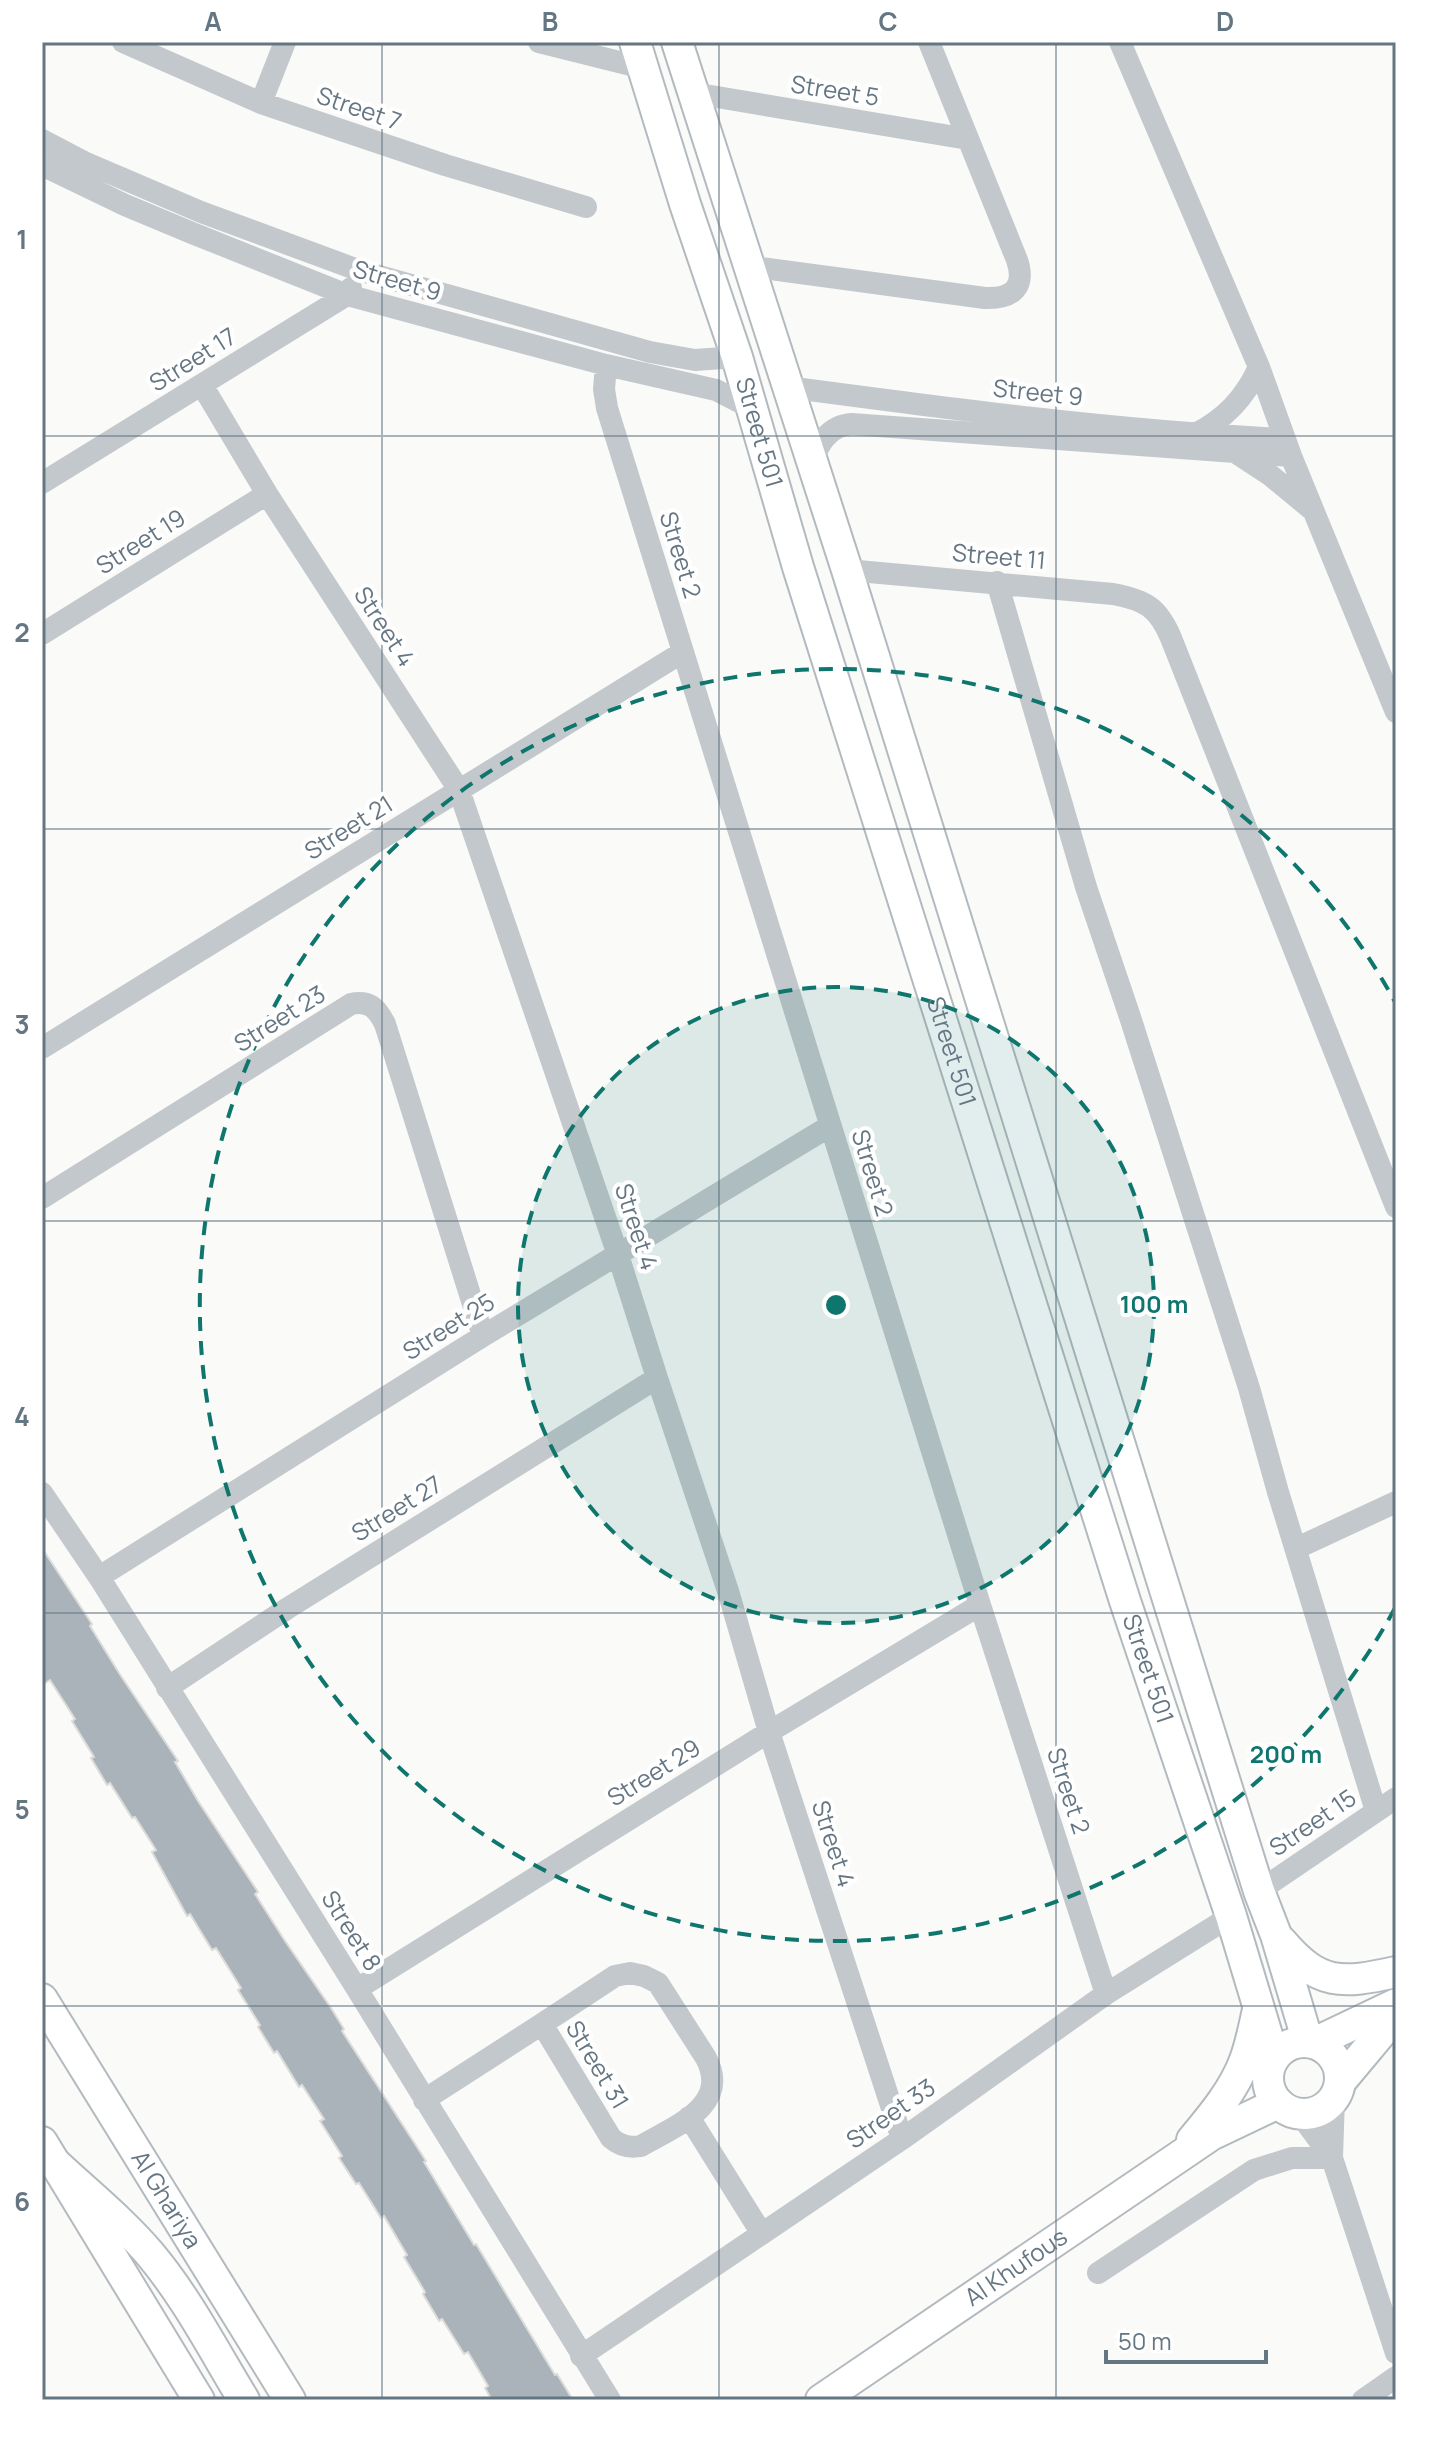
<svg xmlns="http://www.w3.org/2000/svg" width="1438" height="2442" font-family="Manrope,sans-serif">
<rect width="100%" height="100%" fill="#fafaf8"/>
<path fill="#aab3b9" stroke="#dcdcda" stroke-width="2" d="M 42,1548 L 92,1624 L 90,1626 L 119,1673 L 178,1761 L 175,1762 L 198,1801 L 258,1892 L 255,1894 L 285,1941 L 331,2008 L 344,2029 L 342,2031 L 426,2161 L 424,2162 L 474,2245 L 476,2244 L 555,2375 L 557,2374 L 573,2400 L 492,2400 L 485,2388 L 488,2386 L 468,2352 L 464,2354 L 442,2319 L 439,2321 L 423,2294 L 425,2292 L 404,2257 L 407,2255 L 384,2216 L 381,2218 L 359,2183 L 356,2184 L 339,2158 L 342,2156 L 320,2121 L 324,2119 L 302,2085 L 299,2087 L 277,2051 L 274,2053 L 258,2027 L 260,2025 L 238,1990 L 241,1988 L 216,1948 L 212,1950 L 190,1914 L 187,1916 L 152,1852 L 156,1850 L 135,1817 L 132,1818 L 110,1783 L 107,1785 L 91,1758 L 94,1757 L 72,1721 L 75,1719 L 50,1680 L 42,1685 Z"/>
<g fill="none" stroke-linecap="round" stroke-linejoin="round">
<g stroke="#b3babf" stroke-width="34">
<g id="secondary">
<path id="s1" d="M 635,42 L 685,204 L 737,357 L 798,567 L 1125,1601 L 1231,1916 L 1274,2058"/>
<path d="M 677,42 L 847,570 L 1259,1891 L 1276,1935 L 1308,2042"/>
<path d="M 1281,1941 C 1319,1986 1341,1984 1396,1972"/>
<path id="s2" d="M 42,1999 L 290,2400"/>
<circle cx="1304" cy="2078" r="36"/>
<path d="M 1314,2043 L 1396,2004"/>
<path d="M 1340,2082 L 1396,2015"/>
<path d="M 1192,2140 C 1212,2116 1234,2090 1245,2060 C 1251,2044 1254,2027 1258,2010"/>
<path d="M 42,2142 L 199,2400"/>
<path d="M 56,2164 C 87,2193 122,2221 150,2254 C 187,2298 214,2351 244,2400"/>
<path id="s3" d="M 821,2400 L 1211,2135 L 1278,2103"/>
</g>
</g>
<path stroke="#c3c8cc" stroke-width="22" d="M 123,42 L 261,103 L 445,165 L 586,207
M 539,42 L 643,68
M 1120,42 L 1259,367 L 1291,456 L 1396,712
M 693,93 L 968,139
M 261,103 L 285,42
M 42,140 L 84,162 L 201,212 L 358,270 L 650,352 L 695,360 L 737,357
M 42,165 L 125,205 L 192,233 L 347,295 L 606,365 L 716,390 L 751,408
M 747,266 L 985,298 C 1013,299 1026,287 1017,260 L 929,42
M 606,365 L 604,389 L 607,408 L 980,1605 L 1106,1994
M 202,385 L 267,494 L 459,790 L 618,1255 L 657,1378 L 728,1591 L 769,1732 L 902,2139
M 787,387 C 952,409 1117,431 1284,439
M 1195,434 C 1225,419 1245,398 1259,367
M 1238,454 L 1270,475 L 1310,508
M 812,462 C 819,443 829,426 851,424 L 1291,456
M 42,483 L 347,295 L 351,288
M 847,570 L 1113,594 C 1145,600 1158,607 1171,638 L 1396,1207
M 997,582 L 1086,887 L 1130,1017 L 1249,1388 L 1278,1492 L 1376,1811
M 42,634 L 267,494
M 42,1048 L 683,652
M 42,1198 L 351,1004 C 369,1000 377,1008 385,1024 L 483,1336
M 42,1493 L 99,1577 L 357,1989 L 610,2400
M 1297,1548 L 1396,1502
M 99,1577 L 483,1336 L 830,1126
M 167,1688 L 288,1608 L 657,1378
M 1259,1891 L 1396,1798
M 630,1973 L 644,1976 L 658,1983 L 706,2058 C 731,2106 675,2126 641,2146 C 629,2148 620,2146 611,2138 L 542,2024 L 615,1976 Z
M 357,1989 L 769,1732 L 980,1605
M 424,2100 L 542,2024
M 1299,2113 L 1332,2158 L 1396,2353
M 689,2117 L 762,2234
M 1332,2158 L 1334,2097
M 1098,2273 L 1254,2170 L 1292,2158 L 1332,2158
M 581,2356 L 902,2139 L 1106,1994 L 1231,1916
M 1363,2400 L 1396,2377"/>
<use href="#secondary" stroke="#fff" stroke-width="30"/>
</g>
<path fill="none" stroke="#657683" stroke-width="2" stroke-opacity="0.55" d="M 382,42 L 382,2400M 719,42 L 719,2400M 1056,42 L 1056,2400M 42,436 L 1396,436M 42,829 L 1396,829M 42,1221 L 1396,1221M 42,1613 L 1396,1613M 42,2006 L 1396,2006"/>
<circle cx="836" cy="1305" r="318" fill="#0f766e" fill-opacity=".12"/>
<g fill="none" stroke="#0f766e" stroke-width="4" stroke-dasharray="14 10">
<circle cx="836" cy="1305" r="318"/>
<path d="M1395 1608A636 636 0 1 1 1395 1002"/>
</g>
<g text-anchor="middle" stroke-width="8" stroke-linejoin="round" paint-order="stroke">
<g font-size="24" fill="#657683" stroke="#fff">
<text transform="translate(835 91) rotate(9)" y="8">Street 5</text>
<text transform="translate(359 109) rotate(19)" y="8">Street 7</text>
<text transform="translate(397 281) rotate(16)" y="8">Street 9</text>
<text transform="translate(193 360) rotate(-32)" y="8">Street 17</text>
<text transform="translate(1038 393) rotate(6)" y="8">Street 9</text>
<text dy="8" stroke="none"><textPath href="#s1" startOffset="410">Street 501</textPath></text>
<text transform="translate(141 542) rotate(-32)" y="8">Street 19</text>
<text transform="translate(680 555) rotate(73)" y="8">Street 2</text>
<text transform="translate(999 557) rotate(5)" y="8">Street 11</text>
<text transform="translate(384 627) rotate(57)" y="8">Street 4</text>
<text transform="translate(349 828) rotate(-32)" y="8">Street 21</text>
<text transform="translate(280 1019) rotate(-32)" y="8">Street 23</text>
<text dy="8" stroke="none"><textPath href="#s1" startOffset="1058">Street 501</textPath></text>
<text transform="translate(872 1173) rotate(73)" y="8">Street 2</text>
<text transform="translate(636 1227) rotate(72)" y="8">Street 4</text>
<text transform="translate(449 1327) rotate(-32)" y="8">Street 25</text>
<text transform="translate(397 1509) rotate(-32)" y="8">Street 27</text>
<text dy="8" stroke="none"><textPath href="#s1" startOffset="1706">Street 501</textPath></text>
<text transform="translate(654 1773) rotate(-32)" y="8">Street 29</text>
<text transform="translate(1068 1791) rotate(72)" y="8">Street 2</text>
<text transform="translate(1313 1823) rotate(-34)" y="8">Street 15</text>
<text transform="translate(833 1844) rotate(72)" y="8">Street 4</text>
<text transform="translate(351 1931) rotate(58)" y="8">Street 8</text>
<text transform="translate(597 2065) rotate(59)" y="8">Street 31</text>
<text transform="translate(891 2114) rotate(-35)" y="8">Street 33</text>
<text dy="8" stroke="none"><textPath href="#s2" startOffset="236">Al Ghariya</textPath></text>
<text dy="8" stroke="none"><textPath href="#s3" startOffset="236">Al Khufous</textPath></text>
</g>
</g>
<circle cx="836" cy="1305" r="12" fill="#0f766e" stroke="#fff" stroke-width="4"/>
<g font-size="24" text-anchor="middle" font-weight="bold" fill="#0f766e" stroke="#fff" stroke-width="8" stroke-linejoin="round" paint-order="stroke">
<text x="1154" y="1313">100 m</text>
<text x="1286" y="1763">200 m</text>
</g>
<rect width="1438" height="2442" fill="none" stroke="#ffffff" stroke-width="88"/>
<path d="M1106 2350v12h160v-12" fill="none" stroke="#657683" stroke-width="4"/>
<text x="1118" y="2350" font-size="24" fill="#657683" stroke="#ffffff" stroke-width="6" paint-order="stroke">50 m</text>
<rect x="44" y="44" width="1350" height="2354" fill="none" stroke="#657683" stroke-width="3"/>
<g font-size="26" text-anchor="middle" font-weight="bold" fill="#657683">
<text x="213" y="31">A</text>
<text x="550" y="31">B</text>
<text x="888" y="31">C</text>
<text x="1225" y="31">D</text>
<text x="22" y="249">1</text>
<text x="22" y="642">2</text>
<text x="22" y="1034">3</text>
<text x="22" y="1426">4</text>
<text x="22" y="1819">5</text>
<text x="22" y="2211">6</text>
</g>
</svg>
